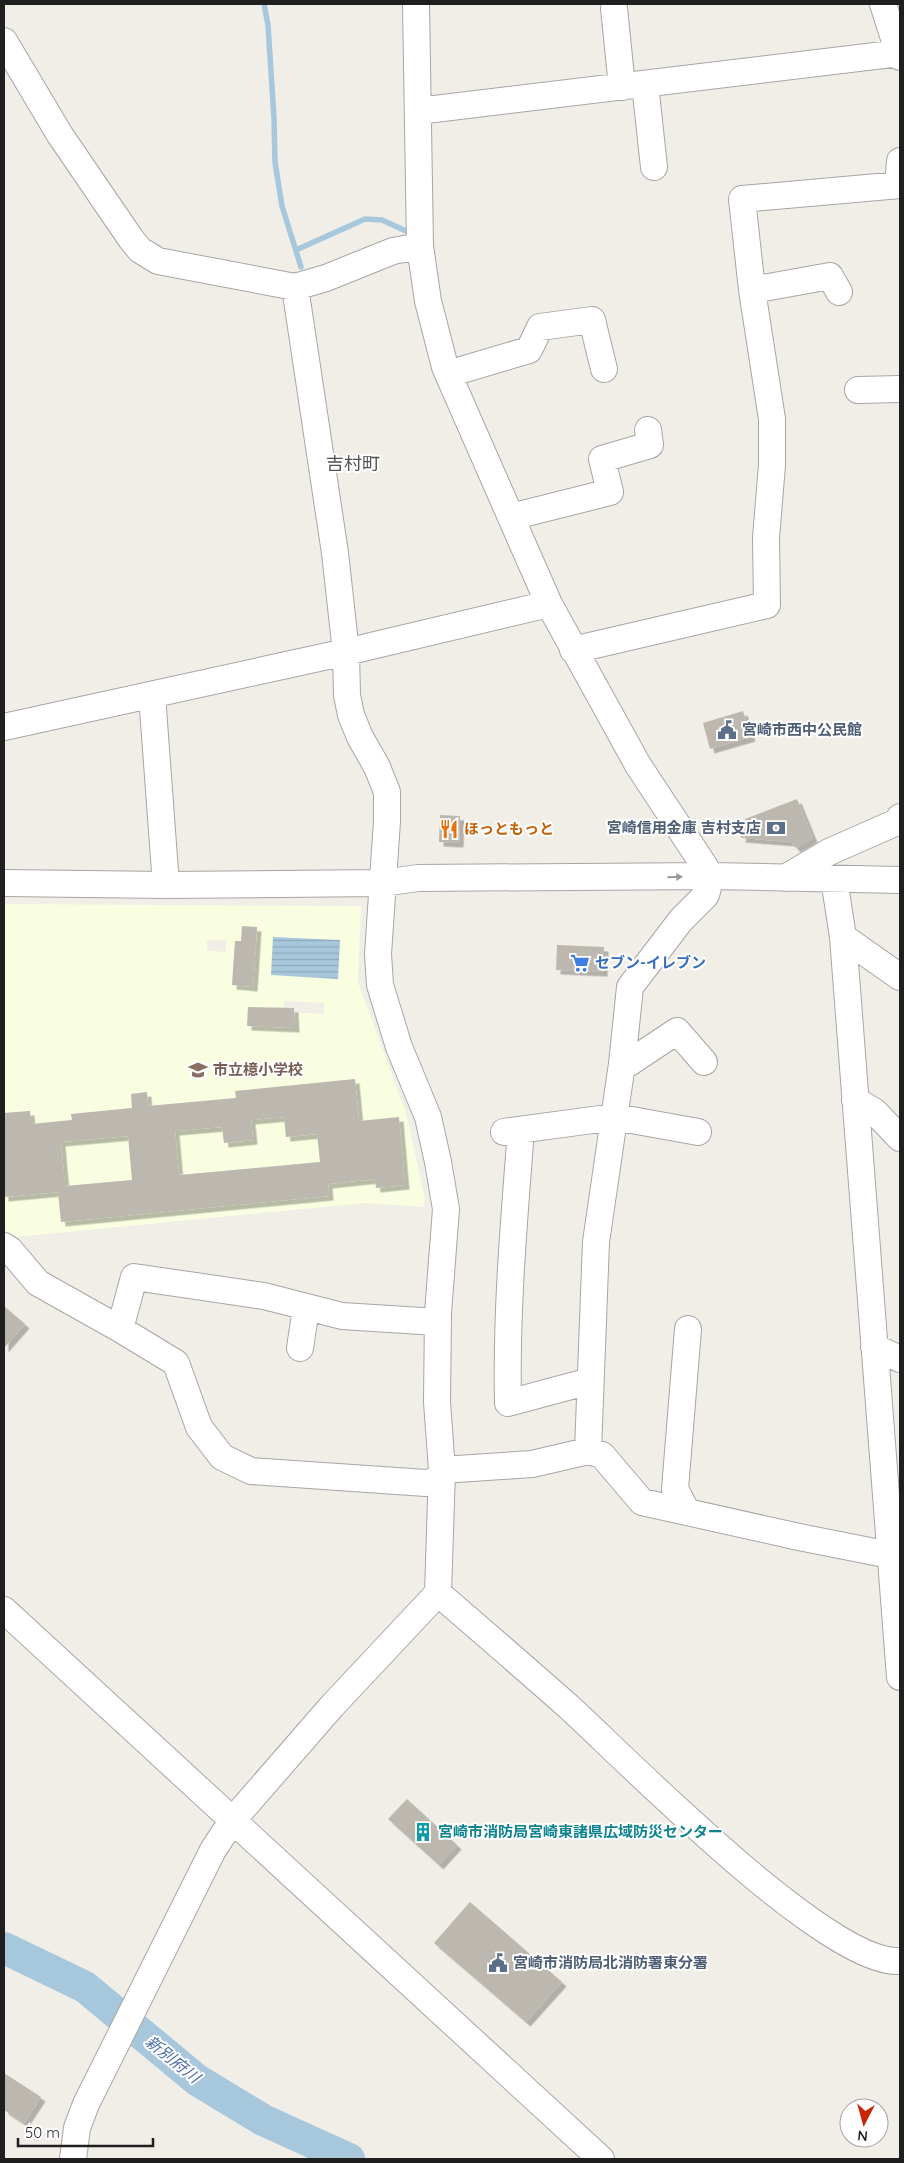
<svg xmlns="http://www.w3.org/2000/svg" width="904" height="2163" font-family="Quicksand,'Noto Sans JP',sans-serif">
<defs>
<pattern id="water-rules" width="6" height="5" patternUnits="userSpaceOnUse" patternTransform="scale(1.25)"><rect width="6" height="5" fill="#a7c7dc"/><path d="M0 2.5h6" fill="none" stroke="#8faabc"/></pattern>
<filter id="shadow"><feDropShadow dx="4.5" dy="4.5" stdDeviation="0" flood-color="#0004"/></filter>
</defs>
<rect width="100%" height="100%" fill="#f0eee6"/>
<path fill="#f9fee0" fill-rule="evenodd" d="M 4,904 L 361,906 L 358,982 L 406,1113 L 425,1198 L 424,1207 L 365,1203 L 16,1237 L 4,1230 L 4,1197 L 66,1191 L 59,1122 L 31,1124 L 30,1111 L 4,1113 ZM 207,940 L 226,940 L 226,952 L 207,951 ZM 234,948 L 256,949 L 253,986 L 232,985 ZM 284,1001 L 324,1003 L 324,1014 L 283,1012 ZM 248,1009 L 261,1009 L 263,1027 L 247,1026 ZM 354,1079 L 304,1115 L 306,1135 L 286,1137 L 284,1117 L 238,1122 L 236,1091 ZM 147,1092 L 148,1106 L 232,1098 L 235,1125 L 74,1141 L 71,1114 L 132,1108 L 131,1094 ZM 399,1118 L 405,1184 L 376,1188 L 369,1120 ZM 251,1125 L 253,1140 L 242,1141 L 240,1127 ZM 326,1161 L 329,1196 L 61,1222 L 59,1204 L 78,1185 Z"/>
<path fill="url(#water-rules)" d="M 273,937 L 340,940 L 338,979 L 271,975 Z"/>
<g fill="none" stroke-linecap="round" stroke-linejoin="round">
<path stroke="#a7c7dc" stroke-width="5.5" d="M 264,4 L 268,25 L 274,118 L 275,162 L 282,206 L 301,267
M 296,250 L 365,219 L 382,220 L 406,231"/>
<path stroke="#a7c7dc" stroke-width="32" d="M 4,1948 L 85,1987 L 197,2080 L 263,2120 L 349,2159"/>
</g>
<path fill="#bcb7af" fill-rule="evenodd" filter="url(#shadow)" d="M 743,711 L 751,737 L 710,749 L 703,723 Z
M 797,799 L 813,838 L 796,848 L 791,842 L 741,838 L 745,819 Z
M 440,815 L 460,816 L 459,843 L 439,842 Z
M 242,926 L 257,927 L 253,987 L 232,985 L 235,941 L 241,941 Z
M 557,945 L 604,947 L 603,972 L 556,970 Z
M 248,1007 L 294,1008 L 295,1028 L 247,1026 Z
M 355,1079 L 359,1121 L 399,1117 L 405,1185 L 376,1188 L 375,1179 L 328,1184 L 329,1196 L 61,1222 L 58,1192 L 4,1197 L 4,1113 L 30,1111 L 31,1124 L 72,1120 L 71,1114 L 132,1108 L 131,1094 L 147,1092 L 148,1106 L 236,1098 L 235,1091 ZM 284,1117 L 286,1137 L 317,1134 L 320,1162 L 179,1175 L 175,1131 L 222,1127 L 224,1143 L 253,1140 L 251,1120 ZM 128,1136 L 132,1180 L 65,1186 L 61,1142 Z
M 4,1306 L 25,1324 L 4,1348 Z
M 407,1799 L 457,1845 L 439,1865 L 388,1819 Z
M 470,1902 L 562,1982 L 526,2022 L 434,1943 Z
M 4,2073 L 41,2097 L 24,2123 L 4,2110 Z"/>
<g fill="none" stroke-linecap="round" stroke-linejoin="round">
<g stroke="#a6a6a6" stroke-width="28">
<path id="minor" d="M 416,4 L 420,246 L 428,301 L 445,367 L 549,604 L 638,765 L 711,876 L 706,895 L 681,920 L 630,987 L 622,1064 L 596,1242 L 588,1451
M 883,4 L 900,57
M 614,8 L 622,87
M 4,41 L 60,135 L 131,239 L 140,250 L 158,261 L 295,287 L 326,278 L 393,251 L 420,246
M 645,84 L 654,167
M 418,111 L 900,53
M 898,185 L 900,161
M 752,290 L 830,276 L 839,292
M 448,374 L 529,350 L 540,327 L 592,320 L 604,369
M 858,390 L 900,389
M 511,517 L 610,492 L 602,459 L 650,445 L 648,430
M 573,650 L 767,605 L 766,538 L 772,465 L 772,419 L 752,290 L 742,199 L 900,185
M 152,695 L 166,885
M 4,727 L 346,652 L 549,604
M 785,878 L 829,852 L 897,822 L 900,817
M 834,879 L 843,937 L 900,1677
M 4,883 L 166,885 L 382,883 L 418,878 L 711,876 L 900,880
M 843,937 L 900,977
M 622,1064 L 629,1063 L 677,1031 L 704,1062
M 855,1100 L 875,1112 L 900,1138
M 521,1130 C 514,1221 506,1311 508,1403 L 590,1381
M 504,1132 L 615,1117 L 698,1132
M 4,1246 L 10,1250 L 38,1283 L 120,1329 L 176,1363 L 199,1427 L 222,1457 L 251,1471 L 426,1483 L 442,1479
M 120,1329 L 134,1277 L 264,1296 L 342,1316 L 438,1322
M 874,1347 L 900,1359
M 300,1348 L 306,1308
M 442,1470 L 532,1464 L 588,1451 L 602,1455 L 642,1502 L 799,1537 L 900,1557
M 687,1512 L 675,1489 L 688,1329
M 438,1593 C 482,1631 526,1669 569,1707 C 627,1760 828,1966 900,1961
M 4,1610 L 601,2159
M 73,2159 L 77,2128 L 86,2104 L 213,1850 L 232,1821 L 332,1706 L 438,1593 L 442,1470 L 437,1402 L 438,1313 L 446,1209 L 438,1162 L 428,1117 L 399,1047 L 380,985 L 378,954 L 387,821 L 387,792 L 377,767 L 360,737 L 351,715 L 347,695 L 346,652 L 335,553 L 295,287"/>
</g>
<use href="#minor" stroke="#fff" stroke-width="26"/>
</g>
<defs><path id="oneway-solid" d="M-6-.8H1V-3.2L6.5 0L1 3.2V.8H-6Z" transform="scale(1.25)"/></defs>
<use fill="#9a9a9a" href="#oneway-solid" transform="translate(675 877) rotate(-1)"/>
<defs>
<g id="civic-bare" transform="scale(1.5)"><path d="M-.6-6.5H3V-4.5H.6V-3L4-1V1h2V6H-6V1h2V-1L-.6-3ZM-1.2 2.5V6h2.4V2.5Z" fill="#5c6f8a" stroke="#fff" stroke-width="2.5" paint-order="stroke"/></g>
<g id="bank-bare" transform="scale(1.5)"><path d="M-6-4H6V4H-6ZM0-2.3a2.3 2.3 0 1 0 0 4.6a2.3 2.3 0 1 0 0-4.6Z" fill="#5c6f8a" stroke="#fff" stroke-width="2.5" paint-order="stroke"/></g>
<g id="restaurant-bare" transform="scale(1.5)"><path d="M-5-6h1v4h1v-4h1v4h1v-4h1v5L-1.5 .5V6h-2V.5L-5-1ZM5-6V6H3V1.5H1.5Q1.5-4 5-6Z" fill="#e8710a" stroke="#fff" stroke-width="2.5" paint-order="stroke"/></g>
<g id="supermarket-bare" transform="scale(1.5)"><path d="M-6-5.5h2.5l.6 2H6L4.5 2H-2.5L-4.4-4H-6ZM-1.5 3.2a1.3 1.3 0 1 0 .1 0ZM3 3.2a1.3 1.3 0 1 0 .1 0Z" fill="#3f7fe0" stroke="#fff" stroke-width="2.5" paint-order="stroke"/></g>
<g id="school-bare" transform="scale(1.5)"><path d="M0-5L7-2L0 1L-7-2ZM-4 1L0 2.5L4 1V4Q0 6-4 4Z" fill="#8d6e63" stroke="#fff" stroke-width="2.5" paint-order="stroke"/></g>
<g id="building-bare" transform="scale(1.5)"><path d="M-4-6H4V6H1V3H-1V6H-4ZM-2.5-4.3h1.7v1.8h-1.7ZM.8-4.3h1.7v1.8H.8ZM-2.5-1h1.7V.8h-1.7ZM.8-1h1.7V.8H.8Z" fill="#0f9aa8" stroke="#fff" stroke-width="2.5" paint-order="stroke"/></g>
</defs>
<g fill-rule="evenodd">
<use href="#civic-bare" x="727" y="730"/>
<use href="#bank-bare" x="776" y="828"/>
<use href="#restaurant-bare" x="449" y="829"/>
<use href="#supermarket-bare" x="580" y="963"/>
<use href="#school-bare" x="198" y="1070"/>
<use href="#building-bare" x="423" y="1832"/>
<use href="#civic-bare" x="498" y="1963"/>
</g>
<g text-anchor="middle" stroke-width="4" stroke-linejoin="round" paint-order="stroke">
<g font-size="15" font-weight="bold" fill="#4e5e75" stroke="#fff" text-anchor="start">
<text x="742" y="735">宮崎市西中公民館</text>
<text x="761" y="833" text-anchor="end">宮崎信用金庫 吉村支店</text>
<text x="513" y="1968">宮崎市消防局北消防署東分署</text>
</g>
<g font-size="15" font-weight="bold" fill="#c56008" stroke="#fff" text-anchor="start">
<text x="464" y="834">ほっともっと</text>
</g>
<g font-size="15" font-weight="bold" fill="#366cbe" stroke="#fff" text-anchor="start">
<text x="595" y="968">セブン-イレブン</text>
</g>
<g font-size="15" font-weight="bold" fill="#785e54" stroke="#fff" text-anchor="start">
<text x="213" y="1075">市立檍小学校</text>
</g>
<g font-size="15" font-weight="bold" fill="#0d838f" stroke="#fff" text-anchor="start">
<text x="438" y="1837">宮崎市消防局宮崎東諸県広域防災センター</text>
</g>
<g font-size="16" font-style="italic" fill="#4e6eac" stroke="#fff">
<text transform="translate(173 2059) rotate(39)" y="6">新別府川</text>
</g>
<g font-size="18" fill="#525252" stroke="#fff">
<text x="353" y="470">吉村町</text>
</g>
</g>
<rect width="904" height="2163" fill="none" stroke="#1f1f1f" stroke-width="10"/>
<g transform="translate(864 2123) rotate(186)"><circle r="24" fill="#ffffff" stroke="#a5a5a5"/>
<path d="M0-4L9 19L0 12L-9 19Z" fill="#c82606"/>
<text y="-8" font-size="14" font-weight="bold" text-anchor="middle" fill="#1f1f1f">N</text>
</g>
<path d="M18 2138v8h135v-8" fill="none" stroke="#1f1f1f" stroke-width="2.5"/>
<text x="25" y="2138" font-size="15" fill="#1f1f1f" stroke="#ffffff" stroke-width="4" paint-order="stroke">50 m</text>
</svg>
